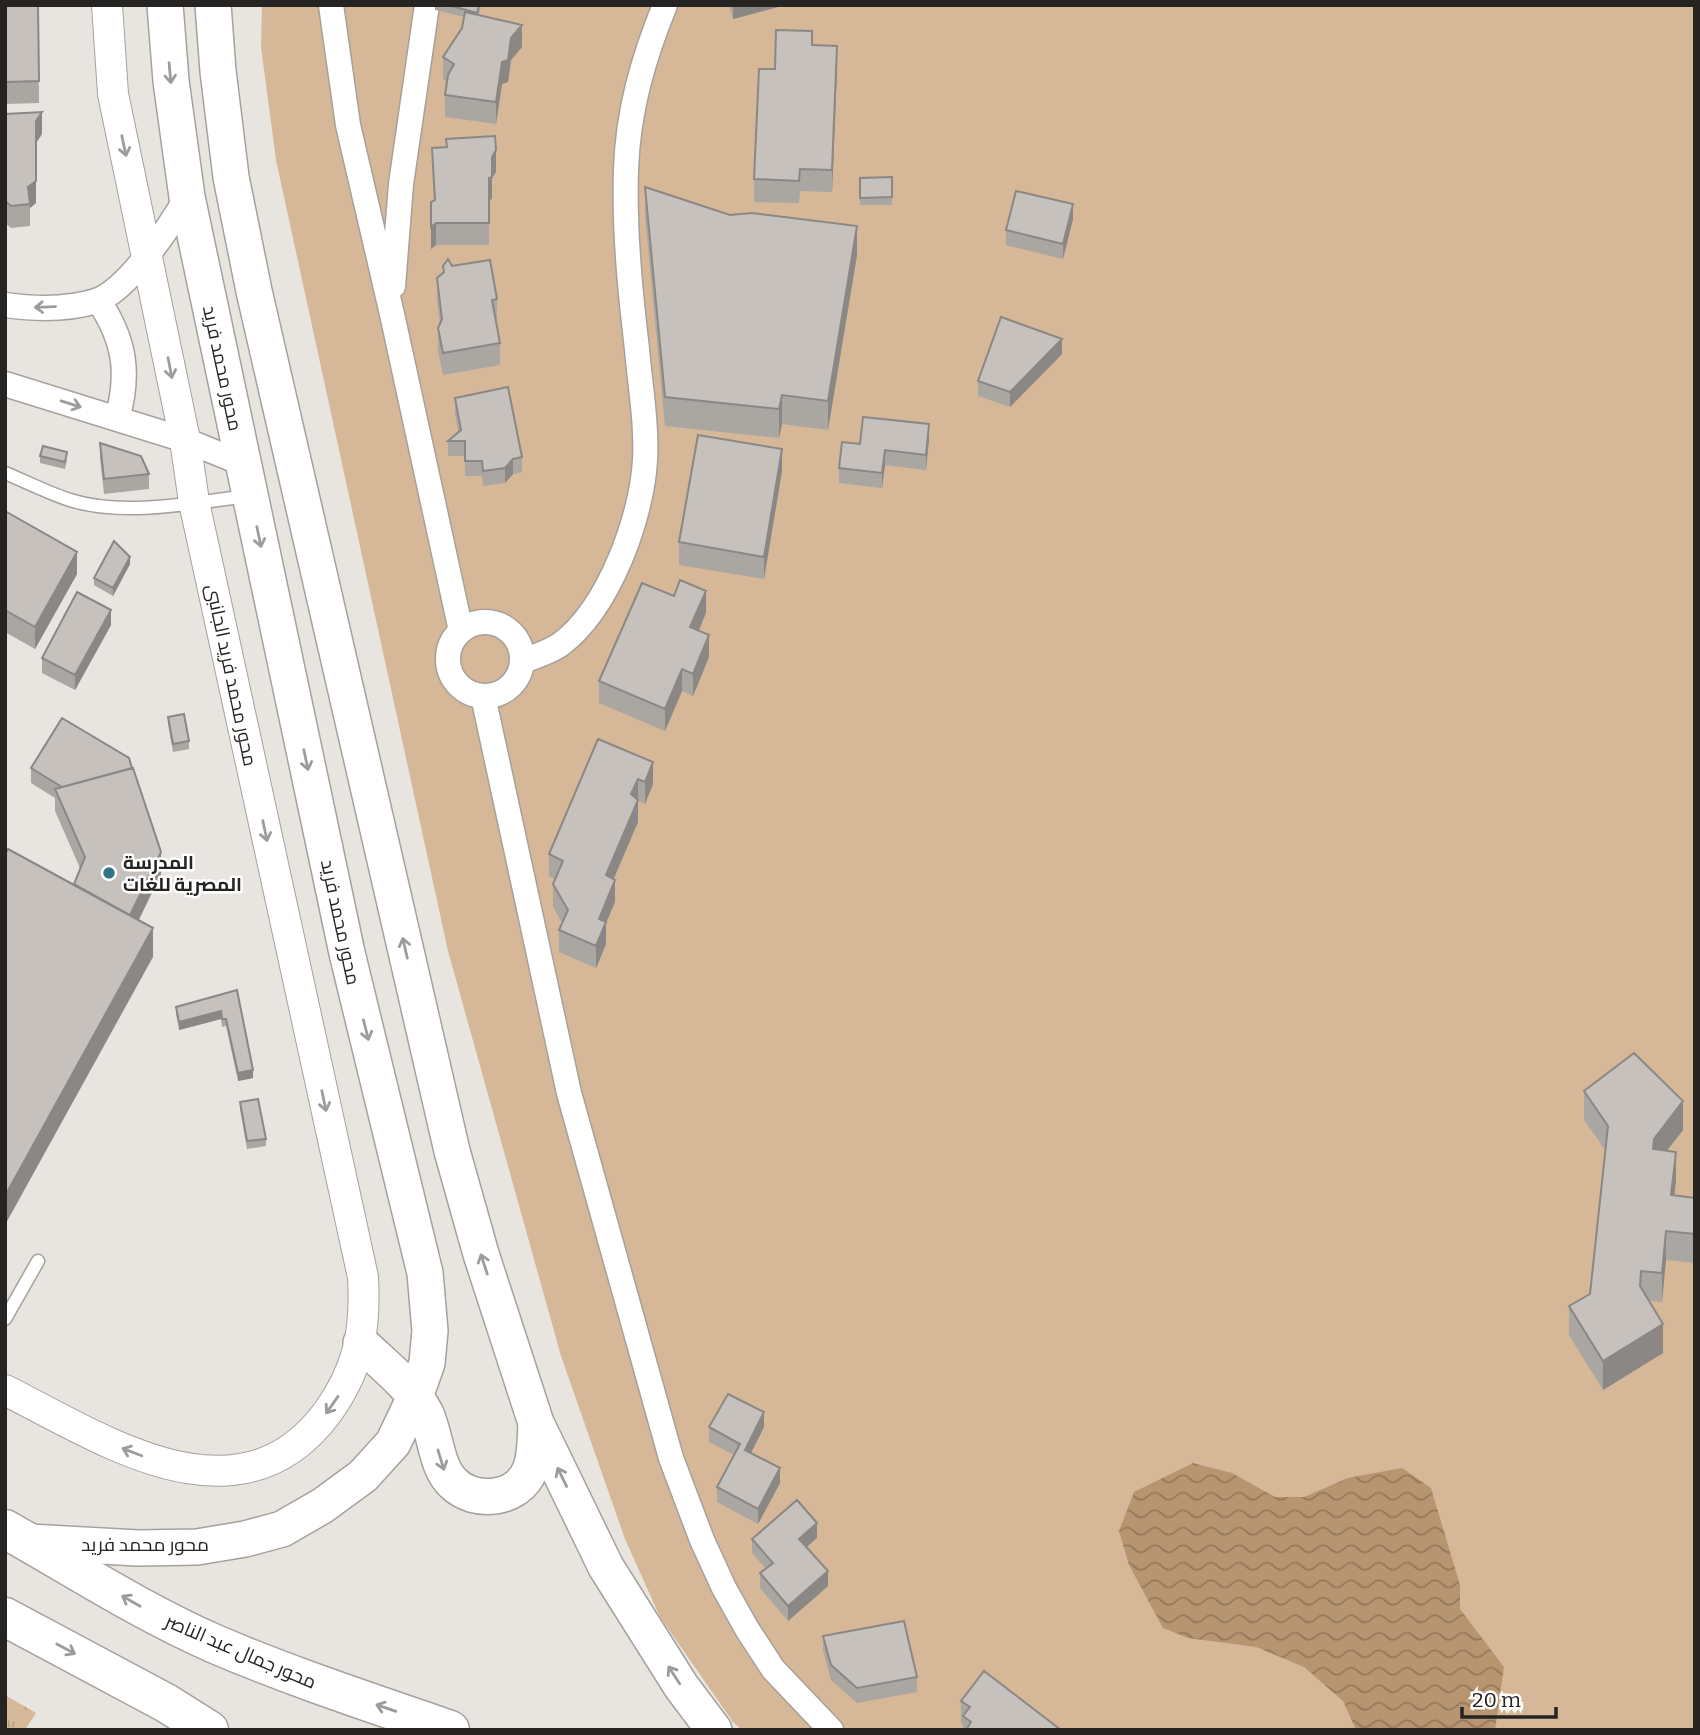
<svg xmlns="http://www.w3.org/2000/svg" width="1700" height="1735" font-family="Bitter,Cairo,serif">
<defs>
<pattern id="park-tufts" width="24" height="20" patternUnits="userSpaceOnUse" patternTransform="scale(1.75)"><rect width="24" height="20" fill="#d6b797"/><path d="M3 7l-1-3M5 7V3M7 7l1-3M15 17l-1-3M17 17v-4M19 17l1-3" fill="none" stroke="#b89d82"/></pattern>
<pattern id="water-waves" width="16" height="10" patternUnits="userSpaceOnUse" patternTransform="scale(1.75)"><rect width="16" height="10" fill="#b79570"/><path d="M0 5q4-4 8 0t8 0" fill="none" stroke="#95795c"/></pattern>
</defs>
<rect width="100%" height="100%" fill="#e8e4df"/>
<path fill="#d6b797" d="M 262,5 L 1695,5 L 1695,1730 L 742,1730 L 733,1722 L 660,1617 L 625,1539 L 561,1356 L 448,951 L 276,160 L 261,47 Z"/>
<path fill="url(#park-tufts)" d="M 5,1695 L 36,1713 L 25,1730 L 5,1730 Z"/>
<path fill="url(#water-waves)" d="M 1193,1463 L 1232,1473 L 1275,1497 L 1304,1497 L 1348,1478 L 1402,1468 L 1431,1488 L 1460,1585 L 1460,1609 L 1504,1667 L 1495,1730 L 1356,1730 L 1343,1701 L 1304,1667 L 1256,1647 L 1188,1638 L 1163,1628 L 1129,1565 L 1119,1531 L 1134,1492 Z"/>
<g fill="none" stroke-linecap="round" stroke-linejoin="round">
<g stroke="#a6a19c" stroke-width="15">
<path id="service" d="M 5,473 C 27,482 48,493 70,500 C 123,517 193,503 247,496
M 5,1319 L 38,1261"/>
</g>
<g stroke="#a6a19c" stroke-width="27">
<path id="minor" d="M 331,5 L 348,125 L 392,314 L 461,631
M 393,286 L 401,184 L 427,5
M 98,300 C 125,340 130,373 117,419
M 5,305 C 34,309 67,310 96,301 C 128,290 170,226 187,197
M 5,384 L 185,440 L 244,464
M448 659a37 37 0 1 1 74 0a37 37 0 1 1-74 0Z
M 523,661 C 536,656 550,652 561,644 C 609,608 642,517 645,460 C 647,423 640,385 637,349 C 630,290 624,229 626,169 C 628,111 643,59 665,5
M 483,696 L 569,1093 L 671,1458 L 702,1540 L 724,1588 L 747,1629 L 773,1669 L 831,1730"/>
</g>
<g stroke="#a6a19c" stroke-width="32">
<path id="tertiary" d="M 5,1390 C 104,1440 239,1531 327,1413 C 359,1369 366,1330 363,1277 L 194,502 L 185,440 L 113,94 L 107,5"/>
</g>
<g stroke="#a6a19c" stroke-width="38">
<path id="secondary" d="M 213,5 L 218,71 L 231,177 L 254,291 L 452,1151 L 481,1254 L 536,1423 L 606,1567 L 681,1686 L 714,1730
M 361,1343 C 383,1365 412,1386 426,1414 C 436,1436 436,1467 453,1483 C 475,1505 518,1500 530,1470 C 536,1456 535,1438 536,1423
M 29,1542 L 138,1548 L 197,1547 L 245,1539 L 282,1529 L 322,1506 L 363,1476 L 393,1443 L 415,1397 L 427,1363 L 430,1331 L 425,1273 L 347,953 L 187,197 L 171,81 L 165,5"/>
</g>
<g stroke="#a6a19c" stroke-width="41">
<path id="primary" d="M 5,1529 C 74,1568 142,1612 215,1644 C 292,1677 372,1703 450,1730
M 5,1617 L 166,1703 L 209,1730"/>
</g>
<use href="#service" stroke="#fff" stroke-width="12"/>
<use href="#minor" stroke="#fff" stroke-width="24"/>
<use href="#tertiary" stroke="#fff" stroke-width="30"/>
<use href="#secondary" stroke="#fff" stroke-width="35"/>
<use href="#primary" stroke="#fff" stroke-width="38"/>
</g>
<path fill="#aaa6a2" d="M 5,5 L 38,5 L 39,103 L 5,104 Z
M 435,5 L 481,5 L 479,15 L 522,47 L 511,60 L 508,82 L 502,84 L 496,124 L 445,117 L 445,95 L 447,82 L 443,79 L 443,57 L 462,28 L 464,17 L 435,10 Z
M 729,5 L 778,5 L 778,7 L 733,19 Z
M 812,45 L 837,69 L 832,192 L 800,191 L 799,203 L 754,202 L 754,179 L 775,69 Z
M 5,114 L 42,134 L 36,143 L 36,203 L 30,208 L 30,226 L 11,228 L 5,223 Z
M 446,139 L 496,172 L 492,178 L 492,199 L 489,200 L 489,245 L 436,245 L 431,249 L 434,201 L 432,148 L 446,147 Z
M 892,177 L 892,205 L 860,205 L 860,178 Z
M 645,187 L 730,215 L 857,255 L 828,430 L 782,424 L 779,438 L 665,426 L 645,216 Z
M 1073,219 L 1063,259 L 1006,245 L 1006,230 Z
M 443,266 L 452,266 L 497,299 L 497,321 L 496,322 L 500,343 L 500,365 L 443,375 L 438,350 L 438,328 L 440,324 L 437,300 L 437,278 L 443,273 Z
M 1062,354 L 1010,407 L 978,396 L 978,381 Z
M 455,398 L 522,457 L 522,472 L 513,474 L 505,483 L 483,486 L 482,476 L 465,476 L 465,456 L 448,456 L 448,441 L 458,432 L 455,413 Z
M 929,439 L 926,470 L 885,465 L 882,488 L 839,483 L 839,468 L 860,444 Z
M 100,443 L 149,474 L 149,489 L 104,494 L 100,458 Z
M 40,456 L 67,460 L 65,469 L 40,463 Z
M 782,471 L 764,579 L 679,565 L 679,542 Z
M 5,511 L 77,574 L 35,649 L 5,632 Z
M 130,564 L 113,596 L 94,585 L 94,578 Z
M 706,613 L 699,631 L 709,657 L 693,696 L 682,691 L 665,731 L 599,703 L 599,681 Z
M 111,625 L 75,690 L 42,673 L 42,658 Z
M 168,717 L 189,741 L 189,749 L 173,752 L 168,724 Z
M 62,718 L 161,874 L 139,920 L 153,957 L 74,884 L 80,868 L 55,811 L 55,798 L 31,783 L 31,768 Z
M 598,739 L 653,784 L 645,804 L 638,801 L 638,822 L 613,879 L 615,902 L 606,923 L 606,944 L 596,968 L 559,952 L 559,930 L 562,923 L 553,906 L 553,884 L 555,879 L 549,876 L 549,854 Z
M 237,990 L 253,1078 L 238,1081 L 226,1026 L 222,1027 L 221,1019 L 179,1030 L 176,1014 L 176,1007 Z
M 1584,1091 L 1683,1130 L 1667,1151 L 1676,1181 L 1674,1196 L 1695,1198 L 1695,1263 L 1666,1260 L 1662,1302 L 1649,1301 L 1663,1353 L 1603,1390 L 1569,1335 L 1569,1306 L 1590,1294 L 1606,1151 L 1584,1120 Z
M 240,1102 L 266,1139 L 266,1146 L 247,1149 L 240,1109 Z
M 709,1427 L 764,1427 L 751,1453 L 780,1483 L 758,1524 L 717,1502 L 717,1487 L 734,1455 L 709,1442 Z
M 817,1538 L 807,1547 L 828,1586 L 788,1621 L 760,1588 L 760,1573 L 766,1569 L 752,1553 L 752,1539 Z
M 823,1636 L 917,1677 L 917,1692 L 857,1703 L 831,1680 L 823,1650 Z
M 961,1701 L 1061,1730 L 963,1730 L 963,1725 L 961,1723 Z"/>
<path fill="#8b8784" d="M 733,5 L 778,5 L 778,7 L 733,19 Z
M 522,25 L 522,47 L 511,60 L 508,82 L 502,84 L 496,124 L 496,102 L 502,62 L 511,38 Z
M 837,46 L 837,69 L 832,192 L 832,170 Z
M 42,112 L 42,134 L 36,143 L 36,121 Z
M 496,150 L 496,172 L 492,178 L 492,199 L 489,200 L 489,178 L 492,157 Z
M 36,181 L 36,203 L 30,208 L 28,187 Z
M 1073,204 L 1073,219 L 1063,259 L 1063,244 Z
M 436,223 L 436,245 L 431,249 L 431,227 Z
M 857,226 L 857,255 L 828,430 L 828,401 Z
M 1062,339 L 1062,354 L 1010,407 L 1010,392 Z
M 782,395 L 782,424 L 779,438 L 779,409 Z
M 929,424 L 929,439 L 926,470 L 926,455 Z
M 782,449 L 782,471 L 764,579 L 764,557 Z
M 885,450 L 885,465 L 882,488 L 882,473 Z
M 513,459 L 513,474 L 505,483 L 505,468 Z
M 77,552 L 77,574 L 35,649 L 35,627 Z
M 130,557 L 130,564 L 113,596 L 113,588 Z
M 706,591 L 706,613 L 690,649 L 690,627 Z
M 111,610 L 111,625 L 75,690 L 75,675 Z
M 709,635 L 709,657 L 693,696 L 693,674 Z
M 682,669 L 682,691 L 665,731 L 665,709 Z
M 653,762 L 653,784 L 645,804 L 645,782 Z
M 638,779 L 638,822 L 606,897 L 606,875 L 631,794 Z
M 161,852 L 161,874 L 127,943 L 127,921 Z
M 615,880 L 615,902 L 606,923 L 606,944 L 596,968 L 596,946 L 599,919 Z
M 153,928 L 153,957 L 5,1225 L 5,1196 Z
M 221,1011 L 221,1019 L 179,1030 L 179,1022 Z
M 253,1070 L 253,1078 L 238,1081 L 238,1073 Z
M 1683,1101 L 1683,1130 L 1654,1167 L 1653,1149 L 1654,1139 Z
M 1676,1152 L 1676,1181 L 1671,1224 L 1671,1195 Z
M 1666,1231 L 1666,1260 L 1662,1302 L 1662,1273 Z
M 1663,1324 L 1663,1353 L 1603,1390 L 1603,1361 Z
M 764,1412 L 764,1427 L 745,1465 L 745,1450 Z
M 780,1468 L 780,1483 L 758,1524 L 758,1509 Z
M 817,1523 L 817,1538 L 799,1553 L 799,1539 Z
M 828,1571 L 828,1586 L 788,1621 L 788,1606 Z"/>
<path fill="#c6c1bc" stroke="#8b8784" stroke-width="2" d="M 5,5 L 38,5 L 39,81 L 5,82 Z
M 448,5 L 479,5 L 477,13 Z
M 465,12 L 522,25 L 511,38 L 508,60 L 502,62 L 496,102 L 445,95 L 448,75 L 454,64 L 443,57 L 462,28 Z
M 776,30 L 812,31 L 812,45 L 837,46 L 832,170 L 800,169 L 799,181 L 754,179 L 759,69 L 775,69 Z
M 42,112 L 36,121 L 36,181 L 28,187 L 30,204 L 11,206 L 5,201 L 5,114 Z
M 495,136 L 496,150 L 492,157 L 492,177 L 489,178 L 489,223 L 436,223 L 431,227 L 431,202 L 435,200 L 432,148 L 447,147 L 446,139 Z
M 892,177 L 892,197 L 860,198 L 860,178 Z
M 645,187 L 730,215 L 752,213 L 857,226 L 828,401 L 782,395 L 779,409 L 665,397 Z
M 1016,191 L 1073,204 L 1063,244 L 1006,230 Z
M 448,259 L 452,266 L 490,260 L 497,299 L 492,300 L 500,343 L 443,353 L 438,328 L 442,319 L 437,278 L 444,272 L 443,266 Z
M 1001,317 L 1062,339 L 1010,392 L 978,381 Z
M 508,387 L 522,457 L 513,459 L 505,468 L 483,471 L 482,461 L 465,461 L 465,441 L 448,441 L 461,430 L 455,398 Z
M 863,417 L 929,424 L 926,455 L 885,450 L 882,473 L 839,468 L 842,442 L 860,444 Z
M 698,435 L 782,449 L 764,557 L 679,542 Z
M 100,443 L 141,456 L 149,474 L 104,479 Z
M 43,446 L 67,452 L 65,462 L 40,456 Z
M 5,511 L 77,552 L 35,627 L 5,610 Z
M 114,541 L 130,557 L 113,588 L 94,578 Z
M 680,580 L 706,591 L 690,627 L 709,635 L 693,674 L 682,669 L 665,709 L 599,681 L 642,583 L 674,596 Z
M 77,592 L 111,610 L 75,675 L 42,658 Z
M 184,714 L 189,741 L 173,744 L 168,717 Z
M 62,718 L 129,758 L 132,768 L 62,787 L 31,768 Z
M 598,739 L 653,762 L 645,782 L 638,779 L 631,794 L 638,800 L 606,875 L 615,880 L 599,919 L 606,922 L 596,946 L 559,930 L 568,910 L 553,884 L 563,861 L 549,854 Z
M 133,768 L 161,852 L 130,915 L 74,884 L 85,857 L 55,789 Z
M 8,849 L 153,928 L 5,1196 L 5,854 Z
M 237,990 L 253,1070 L 238,1073 L 226,1019 L 222,1019 L 221,1011 L 179,1022 L 176,1007 Z
M 1634,1053 L 1683,1101 L 1654,1139 L 1653,1149 L 1676,1152 L 1671,1195 L 1695,1198 L 1695,1234 L 1666,1231 L 1662,1273 L 1641,1271 L 1640,1286 L 1663,1324 L 1603,1361 L 1569,1306 L 1590,1294 L 1608,1126 L 1584,1091 Z
M 258,1099 L 266,1139 L 247,1141 L 240,1102 Z
M 728,1394 L 764,1412 L 745,1450 L 780,1468 L 758,1509 L 717,1487 L 740,1444 L 709,1427 Z
M 797,1500 L 817,1523 L 799,1539 L 828,1571 L 788,1606 L 760,1573 L 773,1563 L 752,1539 Z
M 904,1621 L 917,1677 L 857,1688 L 831,1665 L 823,1636 Z
M 984,1671 L 1061,1730 L 966,1730 L 971,1722 L 963,1716 L 970,1707 L 961,1701 Z"/>
<defs><path id="oneway-shaft" d="M-6 0H5M1.5-3L5.5 0L1.5 3" fill="none" stroke-width="1.6" stroke-linecap="round" stroke-linejoin="round" transform="scale(1.75)"/></defs>
<g stroke="#9d9c9c">
<use href="#oneway-shaft" transform="translate(170 73) rotate(85)"/>
<use href="#oneway-shaft" transform="translate(124 146) rotate(78)"/>
<use href="#oneway-shaft" transform="translate(45 307) rotate(178)"/>
<use href="#oneway-shaft" transform="translate(170 368) rotate(79)"/>
<use href="#oneway-shaft" transform="translate(71 404) rotate(17)"/>
<use href="#oneway-shaft" transform="translate(259 537) rotate(78)"/>
<use href="#oneway-shaft" transform="translate(306 760) rotate(78)"/>
<use href="#oneway-shaft" transform="translate(265 831) rotate(78)"/>
<use href="#oneway-shaft" transform="translate(405 948) rotate(-103)"/>
<use href="#oneway-shaft" transform="translate(366 1030) rotate(76)"/>
<use href="#oneway-shaft" transform="translate(324 1101) rotate(78)"/>
<use href="#oneway-shaft" transform="translate(484 1264) rotate(-108)"/>
<use href="#oneway-shaft" transform="translate(332 1405) rotate(125)"/>
<use href="#oneway-shaft" transform="translate(132 1452) rotate(-159)"/>
<use href="#oneway-shaft" transform="translate(441 1460) rotate(73)"/>
<use href="#oneway-shaft" transform="translate(562 1477) rotate(-116)"/>
<use href="#oneway-shaft" transform="translate(131 1601) rotate(-150)"/>
<use href="#oneway-shaft" transform="translate(66 1649) rotate(28)"/>
<use href="#oneway-shaft" transform="translate(674 1675) rotate(-123)"/>
<use href="#oneway-shaft" transform="translate(386 1708) rotate(-161)"/>
</g>
<circle fill="#327486" stroke="#fff" stroke-width="2.5" cx="109" cy="873" r="7"/>
<g text-anchor="middle" stroke-width="5" stroke-linejoin="round" paint-order="stroke">
<g font-size="19" fill="#262422" stroke="#fff">
<text transform="translate(223 368) rotate(78)" y="7">محور محمد فريد</text>
<text transform="translate(232 675) rotate(78)" y="7">محور محمد فريد الجانبى</text>
<text transform="translate(341 922) rotate(78)" y="7">محور محمد فريد</text>
<text x="145" y="1551">محور محمد فريد</text>
<text transform="translate(241 1651) rotate(23)" y="7">محور جمال عبد الناصر</text>
</g>
<g font-size="19" font-weight="bold" fill="#262422" stroke="#fff" text-anchor="start">
<text x="123" y="869">المدرسة<tspan x="123" dy="22">المصرية للغات</tspan></text>
</g>
</g>
<rect width="1700" height="1735" fill="none" stroke="#262422" stroke-width="14"/>
<path d="M1462 1707v10h94v-10" fill="none" stroke="#262422" stroke-width="3.5"/>
<text x="1472" y="1707" font-size="21" fill="#262422" stroke="#ffffff" stroke-width="5" paint-order="stroke">20 m</text>
</svg>
